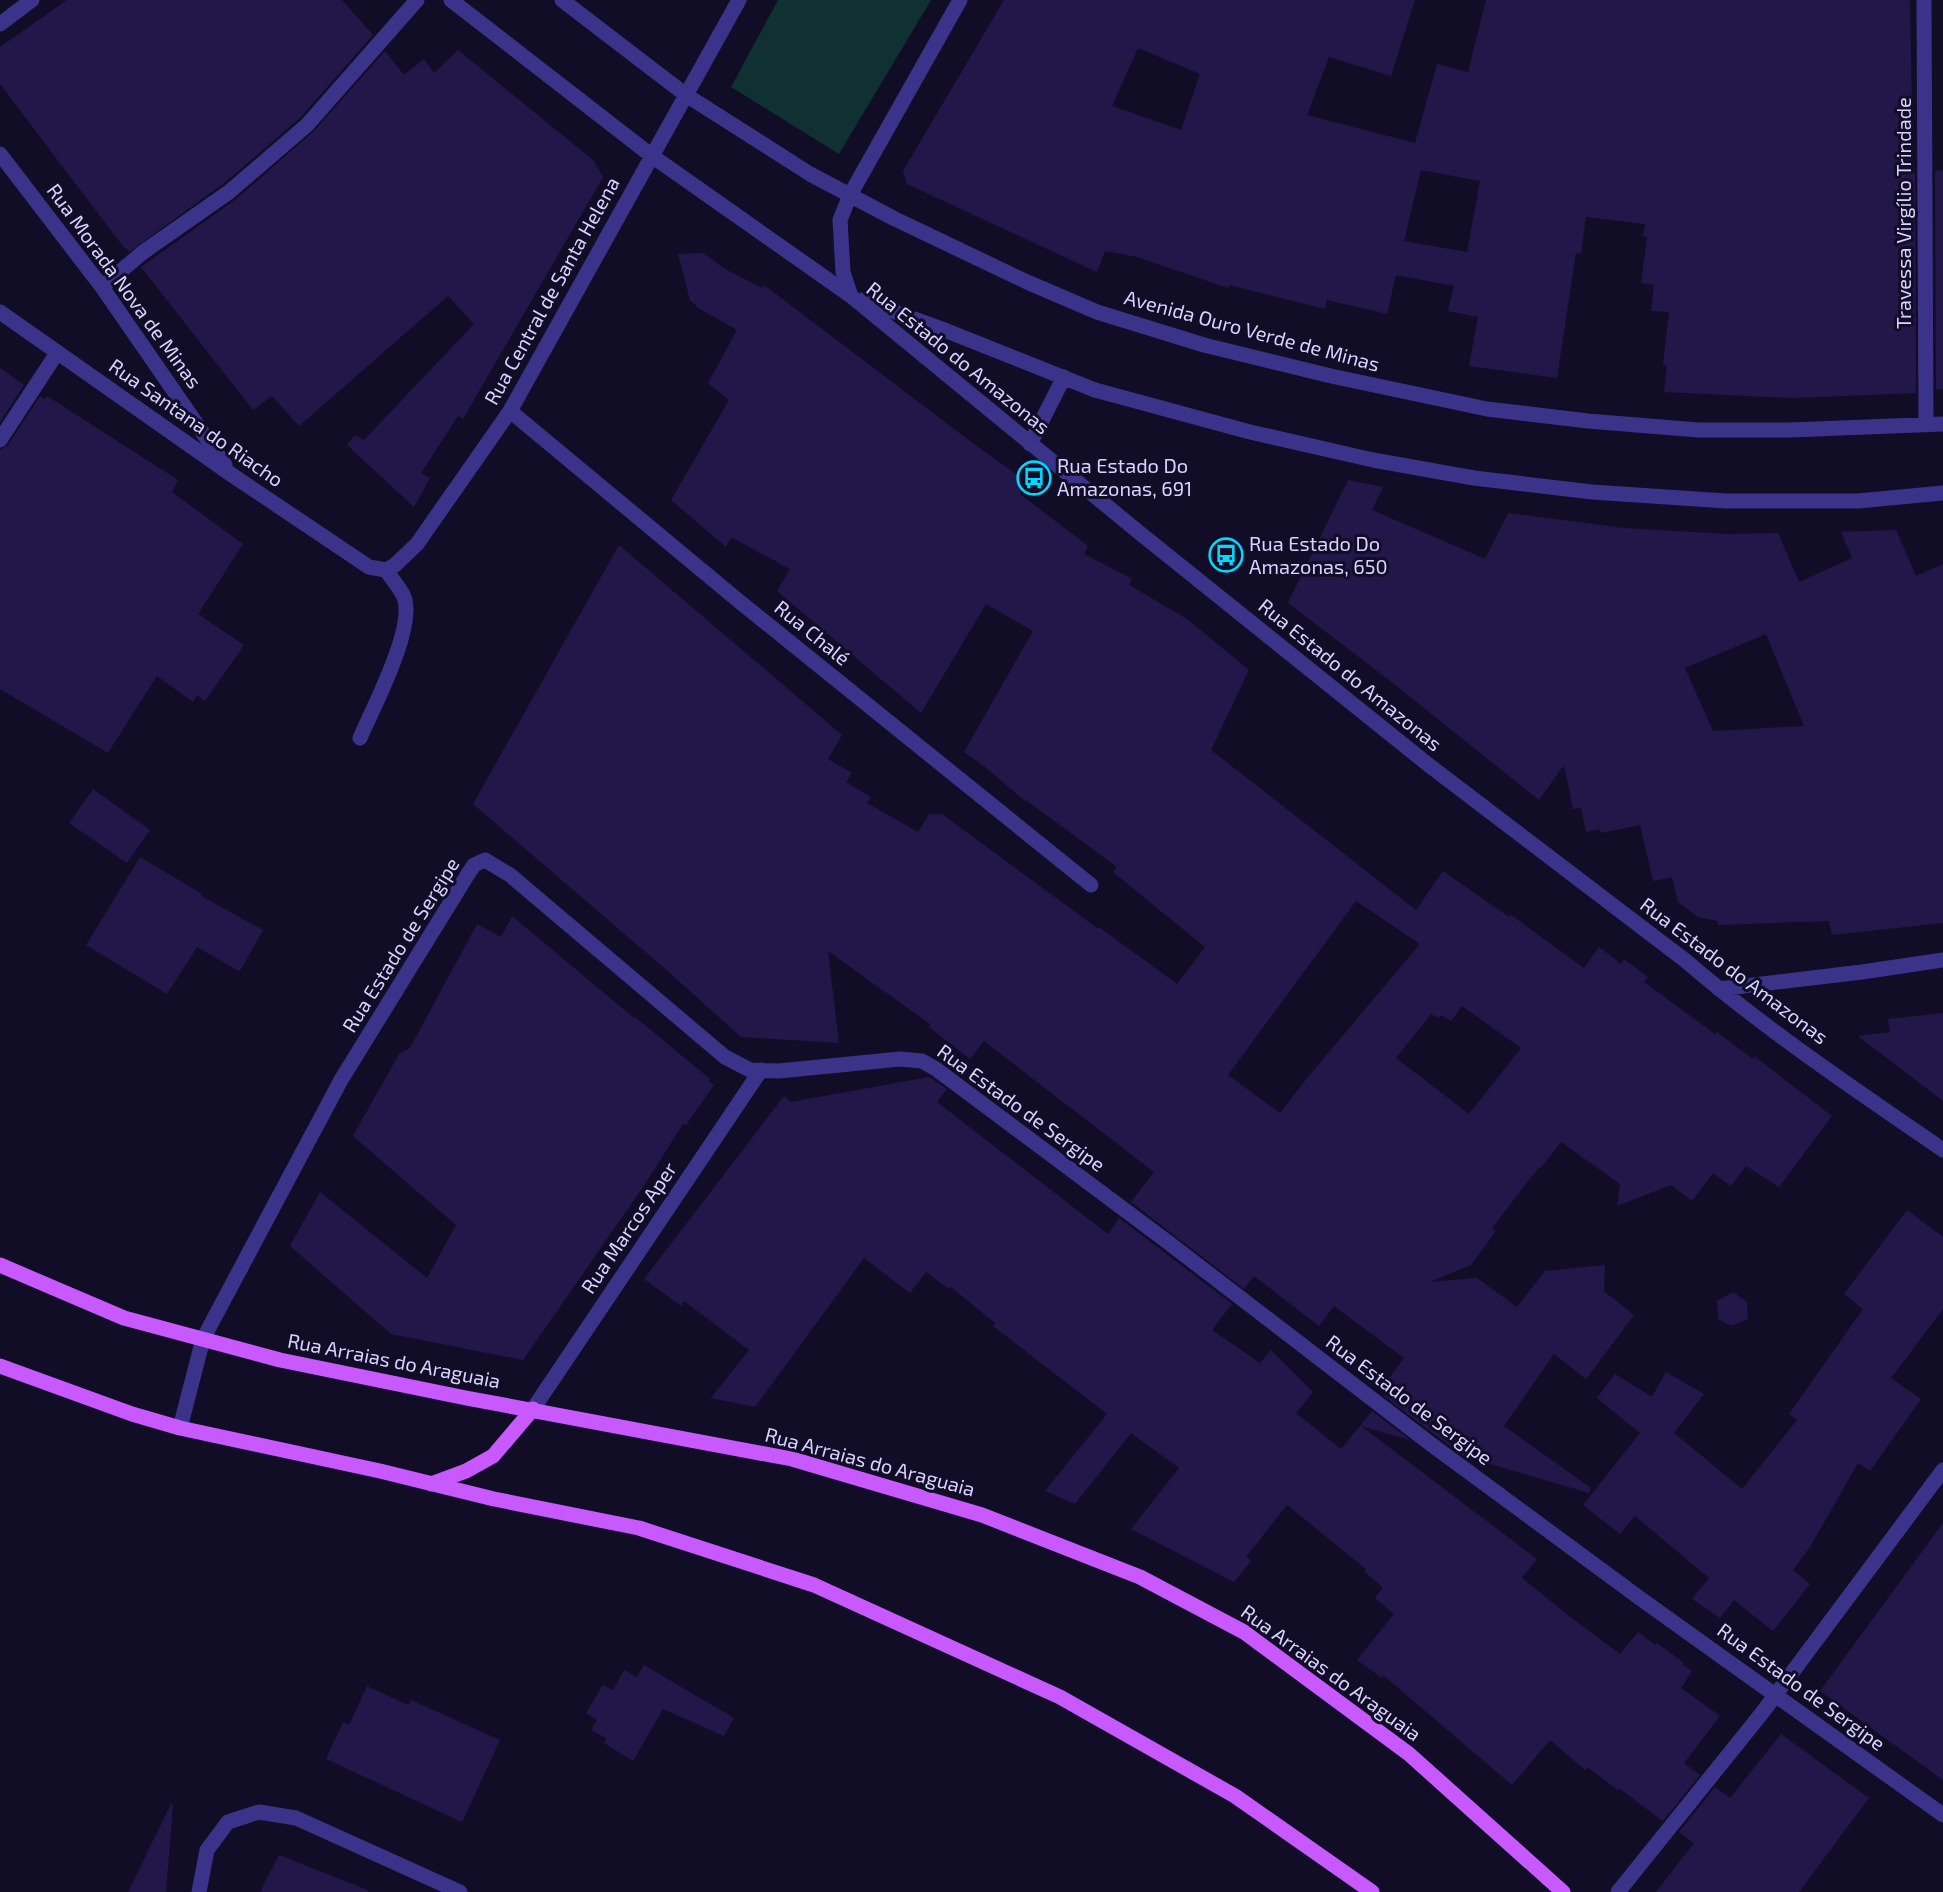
<svg xmlns="http://www.w3.org/2000/svg" width="1943" height="1892" font-family="'Exo 2',sans-serif">
<rect width="100%" height="100%" fill="#120d26"/>
<path fill="#0f3131" d="M 778,0 L 931,0 L 839,154 L 731,87 Z"/>
<path fill="#231749" fill-rule="evenodd" d="M 67,0 L 342,0 L 373,35 L 300,118 L 223,184 L 129,252 L 126,248 L 125,249 L 0,84 L 0,47 Z
M 1004,0 L 1415,0 L 1391,76 L 1329,57 L 1307,115 L 1415,143 L 1437,64 L 1468,72 L 1486,0 L 1910,0 L 1913,173 L 1915,173 L 1916,393 L 1792,398 L 1664,392 L 1667,365 L 1663,365 L 1669,312 L 1651,311 L 1654,285 L 1641,283 L 1647,237 L 1643,236 L 1645,224 L 1586,217 L 1581,254 L 1576,253 L 1557,378 L 1469,366 L 1478,317 L 1448,311 L 1454,286 L 1396,275 L 1387,314 L 1327,300 L 1325,309 L 1229,285 L 1228,288 L 1137,257 L 1105,251 L 1097,272 L 907,184 L 903,171 ZM 1138,48 L 1200,74 L 1181,130 L 1112,106 ZM 1421,170 L 1480,181 L 1467,252 L 1404,241 Z
M 458,50 L 594,161 L 603,177 L 463,419 L 458,416 L 421,473 L 430,478 L 414,507 L 347,445 L 355,435 L 364,440 L 474,324 L 448,296 L 299,426 L 272,396 L 253,410 L 141,267 L 235,200 L 313,132 L 385,51 L 404,75 L 424,59 L 434,73 Z
M 1943,170 L 1943,389 L 1936,390 L 1935,171 Z
M 703,253 L 725,269 L 762,288 L 764,285 L 974,444 L 1027,482 L 1020,494 L 1088,546 L 1084,554 L 1132,579 L 1129,585 L 1187,619 L 1249,670 L 1211,750 L 1416,910 L 1443,871 L 1509,917 L 1511,915 L 1584,968 L 1599,947 L 1621,964 L 1624,959 L 1648,977 L 1644,982 L 1715,1034 L 1717,1032 L 1753,1059 L 1754,1056 L 1832,1116 L 1779,1187 L 1746,1166 L 1731,1186 L 1713,1173 L 1692,1201 L 1671,1185 L 1617,1206 L 1620,1184 L 1561,1142 L 1541,1168 L 1539,1167 L 1492,1228 L 1496,1231 L 1471,1265 L 1429,1282 L 1477,1278 L 1517,1307 L 1545,1271 L 1605,1265 L 1604,1291 L 1634,1315 L 1586,1379 L 1554,1354 L 1504,1426 L 1591,1488 L 1589,1493 L 1463,1456 L 1438,1437 L 1384,1396 L 1394,1384 L 1388,1379 L 1404,1358 L 1334,1306 L 1319,1326 L 1254,1276 L 1244,1289 L 1131,1202 L 1154,1172 L 984,1041 L 970,1059 L 929,1027 L 930,1024 L 828,951 L 839,1043 L 741,1037 L 663,967 L 473,804 L 619,545 L 842,735 L 828,759 L 852,773 L 846,782 L 871,797 L 867,803 L 918,832 L 929,814 L 942,814 L 1097,928 L 1099,927 L 1177,984 L 1205,947 L 1113,872 L 1117,867 L 1026,800 L 1025,801 L 985,767 L 964,752 L 1033,631 L 986,604 L 921,713 L 777,591 L 790,569 L 731,537 L 726,547 L 671,500 L 729,400 L 708,383 L 737,330 L 698,308 L 690,300 L 678,254 ZM 1356,901 L 1420,944 L 1308,1077 L 1280,1113 L 1228,1075 ZM 1462,1006 L 1521,1048 L 1469,1114 L 1396,1058 L 1431,1014 L 1439,1018 L 1441,1015 L 1451,1021 Z
M 0,368 L 24,385 L 0,422 Z
M 40,396 L 45,399 L 47,396 L 178,480 L 172,492 L 243,544 L 198,614 L 244,645 L 205,701 L 197,695 L 193,702 L 157,676 L 108,753 L 0,689 L 0,450 L 8,445 Z
M 1348,480 L 1383,487 L 1372,510 L 1485,559 L 1508,513 L 1624,528 L 1726,534 L 1778,533 L 1799,582 L 1852,558 L 1841,532 L 1896,530 L 1916,576 L 1943,564 L 1943,923 L 1832,935 L 1829,921 L 1718,925 L 1718,921 L 1698,917 L 1678,902 L 1672,877 L 1653,881 L 1640,825 L 1601,833 L 1600,829 L 1586,832 L 1581,808 L 1573,809 L 1564,765 L 1539,800 L 1393,683 L 1288,603 ZM 1766,634 L 1804,726 L 1713,731 L 1685,668 Z
M 93,789 L 150,830 L 127,863 L 69,823 Z
M 140,857 L 202,894 L 201,896 L 263,930 L 241,969 L 239,971 L 197,947 L 167,994 L 86,945 Z
M 512,916 L 634,1018 L 635,1017 L 710,1079 L 709,1081 L 714,1085 L 686,1125 L 683,1124 L 643,1187 L 523,1360 L 391,1334 L 290,1246 L 320,1192 L 427,1278 L 456,1225 L 353,1136 L 399,1054 L 410,1048 L 477,924 L 501,937 Z
M 1943,1013 L 1943,1101 L 1858,1036 L 1890,1032 L 1888,1019 Z
M 929,1077 L 947,1089 L 937,1102 L 1108,1234 L 1119,1218 L 1232,1304 L 1212,1330 L 1260,1363 L 1271,1350 L 1313,1392 L 1296,1413 L 1341,1449 L 1372,1411 L 1410,1440 L 1361,1426 L 1537,1559 L 1522,1578 L 1573,1619 L 1620,1654 L 1638,1632 L 1655,1645 L 1657,1643 L 1684,1663 L 1683,1665 L 1692,1671 L 1681,1688 L 1720,1716 L 1684,1763 L 1700,1775 L 1663,1821 L 1620,1789 L 1618,1790 L 1587,1767 L 1585,1770 L 1550,1740 L 1512,1785 L 1383,1675 L 1382,1678 L 1357,1660 L 1394,1614 L 1375,1598 L 1383,1588 L 1364,1571 L 1366,1569 L 1287,1505 L 1246,1557 L 1251,1561 L 1234,1582 L 1131,1529 L 1179,1468 L 1131,1433 L 1075,1504 L 1045,1491 L 1107,1414 L 993,1326 L 995,1323 L 951,1287 L 949,1289 L 926,1272 L 910,1293 L 864,1258 L 755,1407 L 711,1398 L 749,1350 L 684,1301 L 681,1306 L 644,1279 L 784,1096 L 791,1102 Z
M 1907,1210 L 1943,1237 L 1943,1309 L 1891,1378 L 1921,1399 L 1870,1471 L 1858,1463 L 1810,1547 L 1793,1570 L 1810,1584 L 1773,1631 L 1734,1600 L 1720,1618 L 1692,1599 L 1709,1578 L 1635,1516 L 1620,1534 L 1583,1505 L 1640,1433 L 1597,1398 L 1615,1374 L 1652,1397 L 1666,1372 L 1704,1394 L 1674,1433 L 1742,1489 L 1797,1420 L 1789,1414 L 1863,1309 L 1844,1294 Z
M 1733,1292 L 1747,1302 L 1748,1319 L 1731,1326 L 1718,1319 L 1717,1301 Z
M 1943,1523 L 1943,1780 L 1820,1691 Z
M 644,1665 L 734,1718 L 724,1736 L 663,1709 L 633,1761 L 604,1743 L 606,1738 L 591,1730 L 597,1720 L 586,1713 L 603,1685 L 613,1690 L 624,1670 L 637,1677 Z
M 367,1686 L 408,1705 L 411,1700 L 500,1740 L 462,1822 L 326,1759 L 343,1722 L 349,1725 Z
M 1781,1734 L 1869,1798 L 1799,1892 L 1656,1892 L 1694,1843 L 1679,1832 L 1715,1787 L 1730,1798 Z
M 171,1804 L 173,1805 L 166,1892 L 128,1892 Z
M 279,1855 L 368,1890 L 368,1892 L 260,1892 Z"/>
<g fill="none" stroke-linecap="round" stroke-linejoin="round">
<path stroke="#3b338a" stroke-width="15" d="M 451,0 L 652,156 L 851,296 L 1141,534 L 1430,766 L 1686,961 C 1766,1030 1856,1090 1943,1150
M 562,0 L 686,95 L 810,174 L 893,218 L 1027,282 L 1097,312 L 1204,345 L 1331,376 L 1487,409 L 1588,421 L 1698,430 L 1790,430 L 1943,424
M 1924,0 L 1926,425
M 0,24 L 32,0
M 0,154 L 102,287 L 225,465
M 102,287 L 142,253 L 229,192 L 307,125 L 417,0
M 851,296 L 843,272 L 840,220 L 850,195 L 960,0
M 862,300 L 942,329 L 1095,390 L 1250,432 L 1373,460 L 1474,478 L 1592,492 L 1726,501 L 1858,501 L 1943,493
M 0,312 L 232,475 L 369,567 L 386,570 L 395,565 L 417,544 L 510,411 L 739,0
M 510,411 L 740,602 L 1091,885
M 0,440 L 57,353
M 1030,444 L 1064,377
M 360,738 C 373,708 416,627 404,597 C 400,588 392,579 386,570
M 1719,989 L 1862,972 L 1943,960
M 533,1409 L 761,1070
M 180,1428 L 203,1339 L 341,1080 L 468,874 L 474,865 L 485,860 L 510,875 L 725,1057 L 750,1070 L 779,1071 L 900,1059 L 922,1061 L 936,1069 L 1169,1243 L 1432,1445 L 1641,1599 L 1943,1815
M 199,1892 L 207,1850 L 228,1822 L 259,1812 L 296,1818 L 460,1892
M 1618,1892 L 1762,1713 L 1943,1470"/>
<path stroke="#c859ff" stroke-width="15" d="M 0,1265 L 124,1318 L 280,1360 L 466,1398 L 792,1459 L 982,1515 L 1140,1577 L 1244,1632 L 1409,1754 L 1563,1892
M 0,1366 L 132,1414 L 180,1428 L 380,1471 L 494,1499 L 639,1528 L 814,1585 L 1060,1697 L 1235,1796 L 1372,1892
M 431,1484 L 466,1471 L 493,1456 L 533,1409"/>
</g>
<defs>
<g id="bus-ring" transform="scale(1.725)"><circle r="9.5" fill="#120d26" stroke="#00d8fd" stroke-width="1.5"/><path d="M-5-6H5V4H4V6H2V4H-2V6H-4V4H-5ZM-3.5-4V0h7V-4ZM-3.5 1.2v1.5H-2V1.2ZM2 1.2v1.5H3.5V1.2Z" fill="#00d8fd"/></g>
</defs>
<g fill-rule="evenodd">
<use href="#bus-ring" x="1034" y="478"/>
<use href="#bus-ring" x="1226" y="555"/>
</g>
<g text-anchor="middle" stroke-width="6" stroke-linejoin="round" paint-order="stroke">
<g font-size="20" fill="#d9d2ff" stroke="#120d26">
<text transform="translate(1904 213) rotate(-90)" y="7">Travessa Virgílio Trindade</text>
<text transform="translate(124 286) rotate(54)" y="7">Rua Morada Nova de Minas</text>
<text transform="translate(552 291) rotate(-61)" y="7">Rua Central de Santa Helena</text>
<text transform="translate(1252 331) rotate(15)" y="7">Avenida Ouro Verde de Minas</text>
<text transform="translate(958 358) rotate(39)" y="7">Rua Estado do Amazonas</text>
<text transform="translate(196 423) rotate(35)" y="7">Rua Santana do Riacho</text>
<text transform="translate(812 633) rotate(39)" y="7">Rua Chalé</text>
<text transform="translate(1350 675) rotate(39)" y="7">Rua Estado do Amazonas</text>
<text transform="translate(401 945) rotate(-58)" y="7">Rua Estado de Sergipe</text>
<text transform="translate(1734 971) rotate(37)" y="7">Rua Estado do Amazonas</text>
<text transform="translate(1021 1108) rotate(36)" y="7">Rua Estado de Sergipe</text>
<text transform="translate(629 1228) rotate(-56)" y="7">Rua Marcos Aper</text>
<text transform="translate(394 1361) rotate(11)" y="7">Rua Arraias do Araguaia</text>
<text transform="translate(1409 1400) rotate(37)" y="7">Rua Estado de Sergipe</text>
<text transform="translate(870 1462) rotate(15)" y="7">Rua Arraias do Araguaia</text>
<text transform="translate(1331 1673) rotate(36)" y="7">Rua Arraias do Araguaia</text>
<text transform="translate(1801 1687) rotate(36)" y="7">Rua Estado de Sergipe</text>
</g>
<g font-size="20" fill="#d9d2ff" stroke="#120d26" text-anchor="start">
<text x="1057" y="473">Rua Estado Do<tspan x="1057" dy="23">Amazonas, 691</tspan></text>
<text x="1249" y="551">Rua Estado Do<tspan x="1249" dy="23">Amazonas, 650</tspan></text>
</g>
</g>
</svg>
